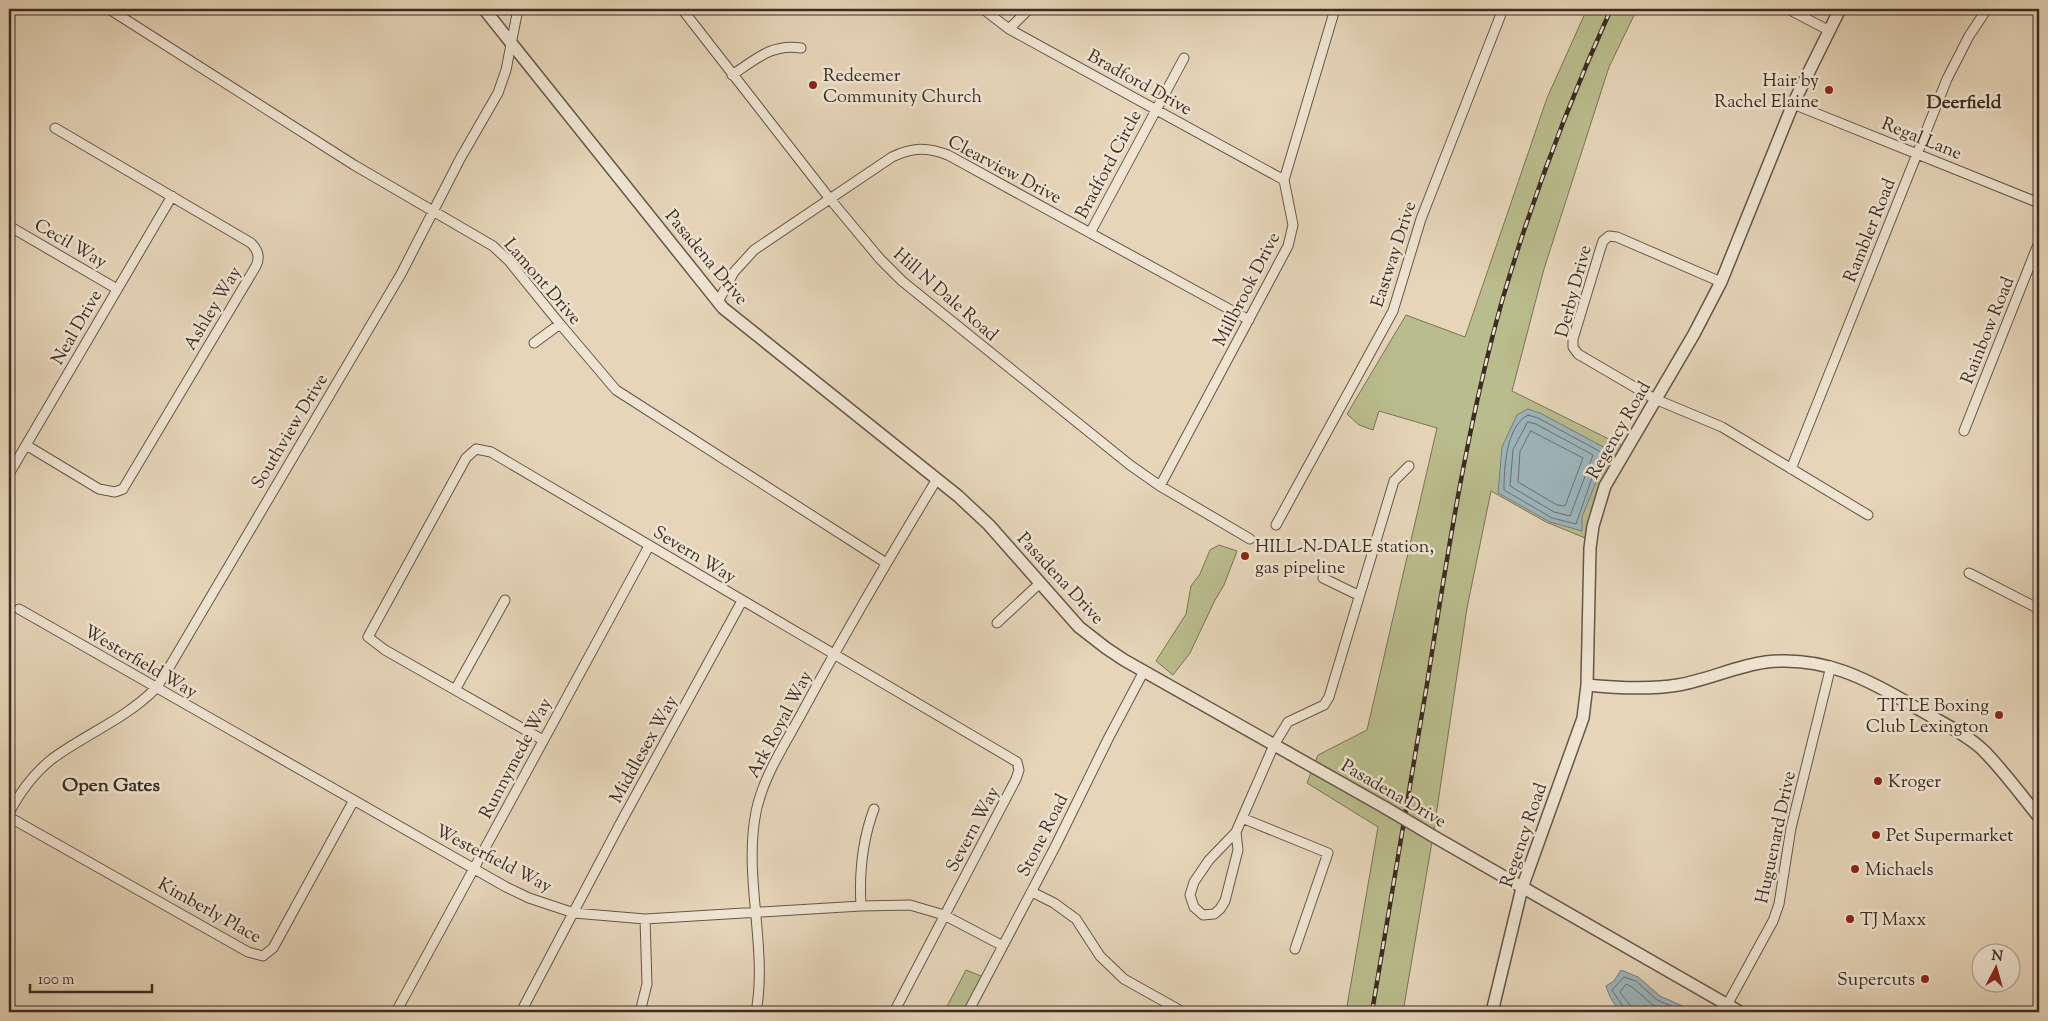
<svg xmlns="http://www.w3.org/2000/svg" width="2048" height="1021" font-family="'Sorts Mill Goudy',serif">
<rect width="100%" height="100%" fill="#e6d5b9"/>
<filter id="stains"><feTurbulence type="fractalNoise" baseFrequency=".004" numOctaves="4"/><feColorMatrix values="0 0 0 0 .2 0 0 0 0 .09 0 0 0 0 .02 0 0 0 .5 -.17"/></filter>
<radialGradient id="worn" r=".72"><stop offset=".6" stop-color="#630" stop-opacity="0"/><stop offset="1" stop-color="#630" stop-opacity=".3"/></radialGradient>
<path fill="#b9bc8c" stroke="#7a7458" d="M 1587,9 L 1637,9 L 1609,67 L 1544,269 L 1512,391 L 1627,448 L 1611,473 L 1590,540 L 1546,522 L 1491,491 L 1467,608 L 1433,836 L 1403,1012 L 1346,1012 L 1378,827 L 1307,783 L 1318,755 L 1367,730 L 1437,428 L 1379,411 L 1373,430 L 1359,425 L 1347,414 L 1406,315 L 1465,337 L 1547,98 Z
M 1219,545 L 1237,551 L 1224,585 L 1215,600 L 1190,653 L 1173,675 L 1156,661 L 1186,614 L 1191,586 L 1200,574 L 1210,550 Z
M 966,970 L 986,978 L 968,1012 L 944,1012 Z"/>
<path fill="#9cb5bb" stroke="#767e7e" d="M 1528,409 L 1540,413 L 1609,450 L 1582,517 L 1582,531 L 1550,522 L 1498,493 L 1502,447 L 1517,415 Z
M 1621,970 L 1638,977 L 1660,996 L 1696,1012 L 1624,1012 C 1614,1007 1609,996 1606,986 L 1614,981 Z"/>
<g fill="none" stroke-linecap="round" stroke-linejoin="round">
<path stroke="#6c706f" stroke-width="1" d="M 1528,415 L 1538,418 L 1601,452 L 1576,524 L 1552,518 L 1504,490 C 1504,468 1506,426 1528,415 Z
M 1528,422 L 1536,424 L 1593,455 L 1570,516 L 1554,512 L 1510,486 L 1513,450 Z
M 1531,431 L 1583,458 L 1565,506 L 1557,505 L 1518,482 L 1520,452 Z
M 1625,1012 L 1624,1008 L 1612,990 L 1624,977 L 1636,981 L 1657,1000 L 1685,1012
M 1631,1012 L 1630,1005 L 1620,992 L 1626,984 L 1632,987 L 1653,1005 L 1669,1012"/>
<g stroke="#665648" stroke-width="11">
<path id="minor" d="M 109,9 L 354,165 L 493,246 L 509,261 L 560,324 L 616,390 L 886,563
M 682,9 L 830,199 L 880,259 L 902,281 L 1130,465 L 1160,486 L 1250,539
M 983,9 L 1009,29 L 1284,180
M 1788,9 L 1828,30
M 1009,29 L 1029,9
M 732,75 C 755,60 772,43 801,48
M 1793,104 L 2039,203
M 9,226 L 117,289
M 1090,233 L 1184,58
M 1721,282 L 1617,237 L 1609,236 L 1603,241 L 1601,247 L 1573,339 L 1573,347 L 1578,354 L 1655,399 L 1722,427 L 1868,515
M 718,302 L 734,272 L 754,250 L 892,157 C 913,147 927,147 948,155 L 1249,320
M 534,343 L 560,324
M 1964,431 L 2039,242
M 26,445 L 99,489 L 115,492 L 123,489 L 256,266 C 260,258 258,250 251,243 L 55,128
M 1791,469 L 1947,79 L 1969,36 L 1987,9
M 9,474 L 172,196
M 1160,486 L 1288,246 L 1293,225 L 1284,180 L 1335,9
M 1276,525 L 1393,311 L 1421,219 L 1503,9
M 1969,573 L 2039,609
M 1323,578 L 1358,595
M 19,609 L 506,887 L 529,898 L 574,913 L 645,919 L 861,906 L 910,905 L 944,915 L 1003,946
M 997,623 L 1040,583
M 455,690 L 505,600
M 543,740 L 385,650 L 368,637 L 466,458 L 476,449 L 491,452 L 1017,762 L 1019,770 L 1016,779 L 894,1012
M 9,813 C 20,792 33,774 52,759 C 84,735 125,719 154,690 C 159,685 163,677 167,671 L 401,274 L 460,159 L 498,93 L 506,70 L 518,9
M 9,817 L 248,952 L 263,956 L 273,948 L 354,800
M 1242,818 L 1328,853 L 1295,949
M 1236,832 L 1238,850 L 1225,901 L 1220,909 L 1214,914 L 1203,915 L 1194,907 L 1190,895 L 1194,882 L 1209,860 L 1236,832 L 1274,745 L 1288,722 L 1324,705 L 1329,697 L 1394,481 L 1409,466
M 1032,892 L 1054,903 L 1076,919 L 1100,956 L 1124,979 L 1183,1012
M 861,906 C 859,872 862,841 874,809
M 1727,1005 L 1773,921 L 1779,904 L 1791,828 L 1831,666
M 523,1008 L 620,824 L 742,601
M 396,1012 L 649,546
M 640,1012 L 647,984 L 645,919
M 756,1012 C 768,949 743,877 756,812 C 763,776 787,741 804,709 C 846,631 891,555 937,479
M 968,1012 L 1055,847 L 1108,739 L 1144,671"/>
</g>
<g stroke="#665648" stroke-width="14">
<path id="tertiary" d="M 484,9 L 723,308 L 958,496 L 989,525 L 1079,627 L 1106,648 L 1124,660 L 1384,807
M 1587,685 C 1617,688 1648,690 1678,685 C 1708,680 1736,666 1766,662 C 1828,655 1871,682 1922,711 C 1942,723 1966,734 1983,750 C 2003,770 2021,795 2039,817
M 1433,836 L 1740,1012
M 1492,1012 L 1522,888 L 1583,718 L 1587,685 L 1590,548 L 1593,526 L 1605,486 L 1694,334 L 1721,282 L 1793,104 L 1840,9"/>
</g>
<use href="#minor" stroke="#efe4d2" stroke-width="9"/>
<use href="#tertiary" stroke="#efe4d2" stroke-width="11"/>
<g stroke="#3c2c23" stroke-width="4.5">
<path id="rail" d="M 1372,1012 C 1390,903 1409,793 1427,684 C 1447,556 1467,426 1502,301 C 1531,202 1568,104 1611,9"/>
</g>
<use href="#rail" stroke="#efe4d2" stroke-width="2.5" stroke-dasharray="8" stroke-linecap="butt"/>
<g stroke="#665648" stroke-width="14" stroke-linecap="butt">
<path id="tertiary-bridge" d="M 1384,807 L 1433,836"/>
</g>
<use href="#tertiary-bridge" stroke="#efe4d2" stroke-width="11"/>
</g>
<g fill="#8f2418" stroke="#efe4d2" stroke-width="2">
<circle cx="813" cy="85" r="5"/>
<circle cx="1829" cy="90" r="5"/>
<circle cx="1245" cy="556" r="5"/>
<circle cx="1999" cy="715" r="5"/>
<circle cx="1878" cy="781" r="5"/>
<circle cx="1876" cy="835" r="5"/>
<circle cx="1855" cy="869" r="5"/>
<circle cx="1850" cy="919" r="5"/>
<circle cx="1925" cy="979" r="5"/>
</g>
<g text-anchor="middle" stroke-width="5" stroke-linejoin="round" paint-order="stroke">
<g font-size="18" fill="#3c2c23" stroke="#efe4d2" text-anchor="start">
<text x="823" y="81">Redeemer<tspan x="823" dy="21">Community Church</tspan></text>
<text x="1819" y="86" text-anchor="end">Hair by<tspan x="1819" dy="21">Rachel Elaine</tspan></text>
<text x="1255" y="552">HILL-N-DALE station,<tspan x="1255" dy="21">gas pipeline</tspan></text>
<text x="1989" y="711" text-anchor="end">TITLE Boxing<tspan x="1989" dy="21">Club Lexington</tspan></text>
<text x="1888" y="787">Kroger</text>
<text x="1886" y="841">Pet Supermarket</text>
<text x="1865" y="875">Michaels</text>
<text x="1860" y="925">TJ Maxx</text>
<text x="1915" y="985" text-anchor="end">Supercuts</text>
</g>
<g font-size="18" fill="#3c2c23" stroke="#efe4d2">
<text transform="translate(1140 82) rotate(29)" y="6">Bradford Drive</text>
<text transform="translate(1922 138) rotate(22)" y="6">Regal Lane</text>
<text transform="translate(1108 164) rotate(-62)" y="6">Bradford Circle</text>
<text transform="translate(1005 169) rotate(28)" y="6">Clearview Drive</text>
<text transform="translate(1869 230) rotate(-68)" y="6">Rambler Road</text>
<text transform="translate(71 243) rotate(30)" y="6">Cecil Way</text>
<text transform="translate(1393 254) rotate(-72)" y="6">Eastway Drive</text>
<text transform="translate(707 257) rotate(50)" y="6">Pasadena Drive</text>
<text transform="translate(543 281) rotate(49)" y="6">Lamont Drive</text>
<text transform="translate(1246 289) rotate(-63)" y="6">Millbrook Drive</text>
<text transform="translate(1573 291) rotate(-75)" y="6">Derby Drive</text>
<text transform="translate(946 294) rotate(41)" y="6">Hill N Dale Road</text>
<text transform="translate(212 308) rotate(-59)" y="6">Ashley Way</text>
<text transform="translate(76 327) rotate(-60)" y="6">Neal Drive</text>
<text transform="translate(1987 330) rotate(-68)" y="6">Rainbow Road</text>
<text transform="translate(1618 430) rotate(-60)" y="6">Regency Road</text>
<text transform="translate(289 431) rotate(-59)" y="6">Southview Drive</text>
<text transform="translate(695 554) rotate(31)" y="6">Severn Way</text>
<text transform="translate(1061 578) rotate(47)" y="6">Pasadena Drive</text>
<text transform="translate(141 661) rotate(30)" y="6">Westerfield Way</text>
<text transform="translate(779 724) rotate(-62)" y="6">Ark Royal Way</text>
<text transform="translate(643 749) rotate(-61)" y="6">Middlesex Way</text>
<text transform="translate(515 758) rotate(-62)" y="6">Runnymede Way</text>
<text transform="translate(1394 793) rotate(30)" y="6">Pasadena Drive</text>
<text transform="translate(972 829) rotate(-62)" y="6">Severn Way</text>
<text transform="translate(1042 835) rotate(-63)" y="6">Stone Road</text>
<text transform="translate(1523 835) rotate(-71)" y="6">Regency Road</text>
<text transform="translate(1775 837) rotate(-78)" y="6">Huguenard Drive</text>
<text transform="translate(494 858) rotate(27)" y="6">Westerfield Way</text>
<text transform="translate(210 910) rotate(29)" y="6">Kimberly Place</text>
</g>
<g font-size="19" font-weight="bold" fill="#3c2c23" stroke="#efe4d2">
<text x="1964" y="108">Deerfield</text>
<text x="111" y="791">Open Gates</text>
</g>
</g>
<rect width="2048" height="1021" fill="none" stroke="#e6d5b9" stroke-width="30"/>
<rect x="10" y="10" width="2028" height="1001" fill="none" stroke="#3c2c23" stroke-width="2.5"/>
<rect x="15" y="15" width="2018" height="991" fill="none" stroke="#3c2c23"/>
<g transform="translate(1996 968) rotate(6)"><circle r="24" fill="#efe4d2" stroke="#a79a8c"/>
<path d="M0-4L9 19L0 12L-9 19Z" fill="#8f2418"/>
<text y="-8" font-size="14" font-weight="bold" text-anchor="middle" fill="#3c2c23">N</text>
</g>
<path d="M30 984v8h122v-8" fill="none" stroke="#3c2c23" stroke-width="2.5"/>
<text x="38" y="984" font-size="15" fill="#3c2c23" stroke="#efe4d2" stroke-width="4" paint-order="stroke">100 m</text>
<rect width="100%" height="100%" filter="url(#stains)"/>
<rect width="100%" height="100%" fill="url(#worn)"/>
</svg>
